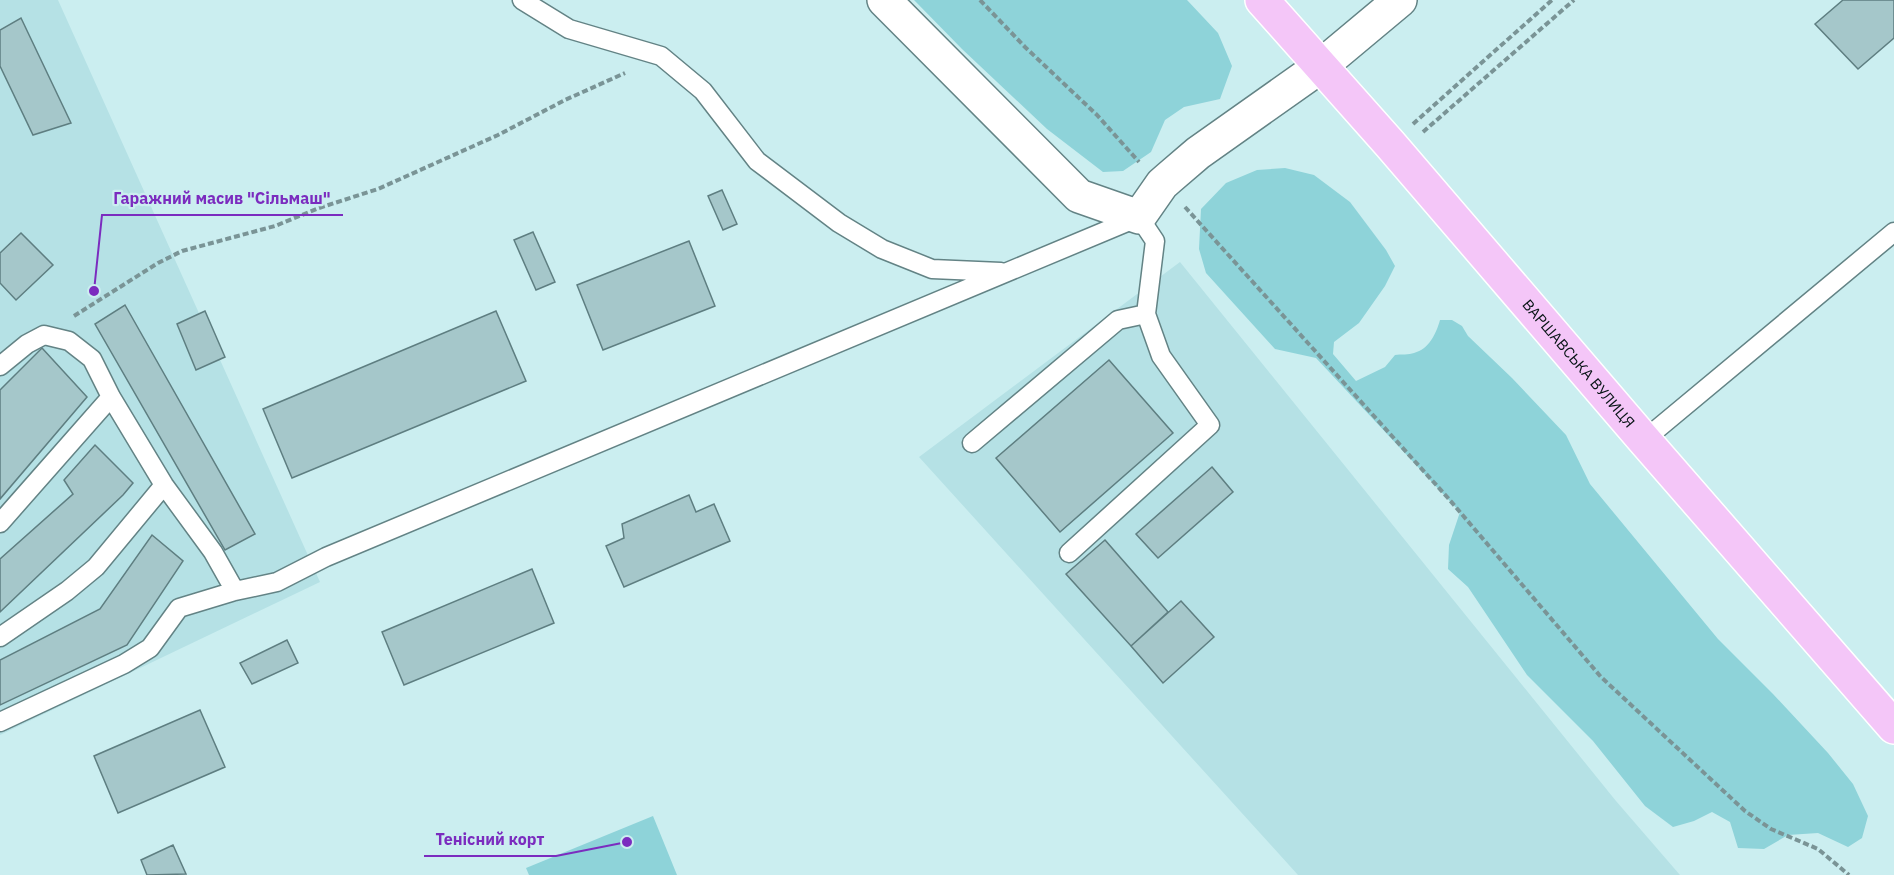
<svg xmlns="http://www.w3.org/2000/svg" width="1894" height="875" font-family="'IBM Plex Sans',sans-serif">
<rect width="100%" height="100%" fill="#cbeef0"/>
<path fill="#b5e1e5" d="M 0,0 L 58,0 L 320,582 L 0,735 Z
M 1180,262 L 1616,801 L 1680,875 L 1298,875 L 919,457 Z"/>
<path fill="#8ed3d9" d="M 914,0 L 1187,0 L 1218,33 L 1232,66 L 1220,99 L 1184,107 L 1165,120 L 1151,152 L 1123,171 L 1103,172 L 1047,129 L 962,49 Z
M 1285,168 L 1314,175 L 1350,202 L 1386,250 L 1395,266 L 1385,286 L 1359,323 L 1334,342 L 1333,354 L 1356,381 L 1385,367 L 1395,355 C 1401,354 1409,355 1414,353 C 1429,349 1436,334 1440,320 L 1452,320 L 1462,326 L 1468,336 L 1512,378 L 1566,435 L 1590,484 L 1718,639 L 1773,694 L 1828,753 L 1853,784 L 1868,816 L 1862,838 L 1848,847 L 1818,833 L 1788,835 L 1764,849 L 1738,848 L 1730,822 L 1712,812 L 1694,821 L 1673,827 L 1645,806 L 1593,741 L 1527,675 L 1468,587 L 1448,569 L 1449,545 L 1460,512 L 1316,358 L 1275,349 L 1206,273 L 1199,249 L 1201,209 L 1226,183 L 1257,170 Z
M 653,816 L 677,875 L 529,875 L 526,868 Z"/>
<path fill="#a5c7ca" stroke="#5e7e81" stroke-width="1.5" d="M 1843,0 L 1894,0 L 1894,38 L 1858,69 L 1815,24 Z
M 21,18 L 71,123 L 33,135 L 0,66 L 0,30 Z
M 722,190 L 737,224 L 723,230 L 708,196 Z
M 533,232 L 555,282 L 536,290 L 514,240 Z
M 21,233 L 53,265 L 16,300 L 0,283 L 0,253 Z
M 689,241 L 715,306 L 603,350 L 577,285 Z
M 125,305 L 255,534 L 225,550 L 95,324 Z
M 205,311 L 225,357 L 196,370 L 177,324 Z
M 496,311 L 526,381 L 292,478 L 263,409 Z
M 42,348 L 87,397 L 0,499 L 0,390 Z
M 1109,360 L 1173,433 L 1060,532 L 996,458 Z
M 95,445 L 133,483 L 123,495 L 0,612 L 0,559 L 73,494 L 64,480 Z
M 1212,467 L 1233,492 L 1158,558 L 1136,534 Z
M 689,495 L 696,512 L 714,504 L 730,541 L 624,587 L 606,546 L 624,538 L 622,524 Z
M 152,535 L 183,561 L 127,645 L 0,705 L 0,660 L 100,609 Z
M 1105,540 L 1168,612 L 1131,646 L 1066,574 Z
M 532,569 L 554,623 L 404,685 L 382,632 Z
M 1181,601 L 1214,637 L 1163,683 L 1131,646 Z
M 287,640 L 298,663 L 252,684 L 240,663 Z
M 200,710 L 225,767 L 118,813 L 94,756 Z
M 173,845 L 186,874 L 147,875 L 141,860 Z"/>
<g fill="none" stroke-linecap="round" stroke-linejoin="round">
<g stroke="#638385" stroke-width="21">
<path id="service" d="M 522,0 L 569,29 L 661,56 L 703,91 L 757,161 L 839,223 L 882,249 L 932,269 L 1001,272
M 0,366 L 27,344 L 44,335 L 69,341 L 92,359 L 111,397 L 164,485 L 213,552 L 235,591
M 1644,440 L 1894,232
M 972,443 L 1118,320 L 1146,314
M 0,523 L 111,397
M 0,637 L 67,591 L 96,567 L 164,485
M 0,722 L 124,664 L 150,648 L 179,608 L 235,591 L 277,582 L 326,557 L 1139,217 L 1155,241 L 1146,314 L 1161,356 L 1210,425 L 1069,553"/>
</g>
<g stroke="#638385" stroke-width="36">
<path id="minor" d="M 884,0 L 1079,196 L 1139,217 L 1162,184 L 1170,177 L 1198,153 L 1321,66"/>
</g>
<g stroke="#638385" stroke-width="36">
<path id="tertiary" d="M 1321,66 L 1400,0"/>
</g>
<g stroke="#fff" stroke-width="36">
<g id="trunk">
<path id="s1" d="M 1262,0 L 1390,144 L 1644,440 L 1894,727"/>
</g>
</g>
<path stroke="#7a9496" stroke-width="4" stroke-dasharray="6 3" stroke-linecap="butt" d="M 980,0 L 1025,47 L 1097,115 L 1139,162
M 1413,124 L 1552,0
M 1423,132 L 1574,0
M 1185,207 L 1448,498 L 1601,677 L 1745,811 L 1771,829 L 1818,849 L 1849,875
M 74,316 L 158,263 L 182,251 L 275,226 L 319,208 L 378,189 L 498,135 L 565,100 L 625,73"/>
<use href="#service" stroke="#fff" stroke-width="18"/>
<use href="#minor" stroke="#fff" stroke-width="33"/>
<use href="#tertiary" stroke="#fff" stroke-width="33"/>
<use href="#trunk" stroke="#f4c6f8" stroke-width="33"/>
</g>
<g text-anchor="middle" stroke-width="4.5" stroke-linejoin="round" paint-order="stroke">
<g font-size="15" fill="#071415" stroke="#cbeef0">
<text dy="5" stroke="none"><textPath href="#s1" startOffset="482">ВАРШАВСЬКА ВУЛИЦЯ</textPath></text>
</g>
</g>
<path fill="none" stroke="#7b2cbf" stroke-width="2" d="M94 291L102 215H343M627 842L556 856H424"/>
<g fill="#7b2cbf" stroke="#cbeef0" stroke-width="2">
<circle cx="94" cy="291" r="6"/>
<circle cx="627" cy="842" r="6"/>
</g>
<g font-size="16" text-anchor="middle" font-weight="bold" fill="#7b2cbf" stroke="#cbeef0" stroke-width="4.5" stroke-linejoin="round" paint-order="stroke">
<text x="222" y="204">Гаражний масив "Сільмаш"</text>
<text x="490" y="845">Тенісний корт</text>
</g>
</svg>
